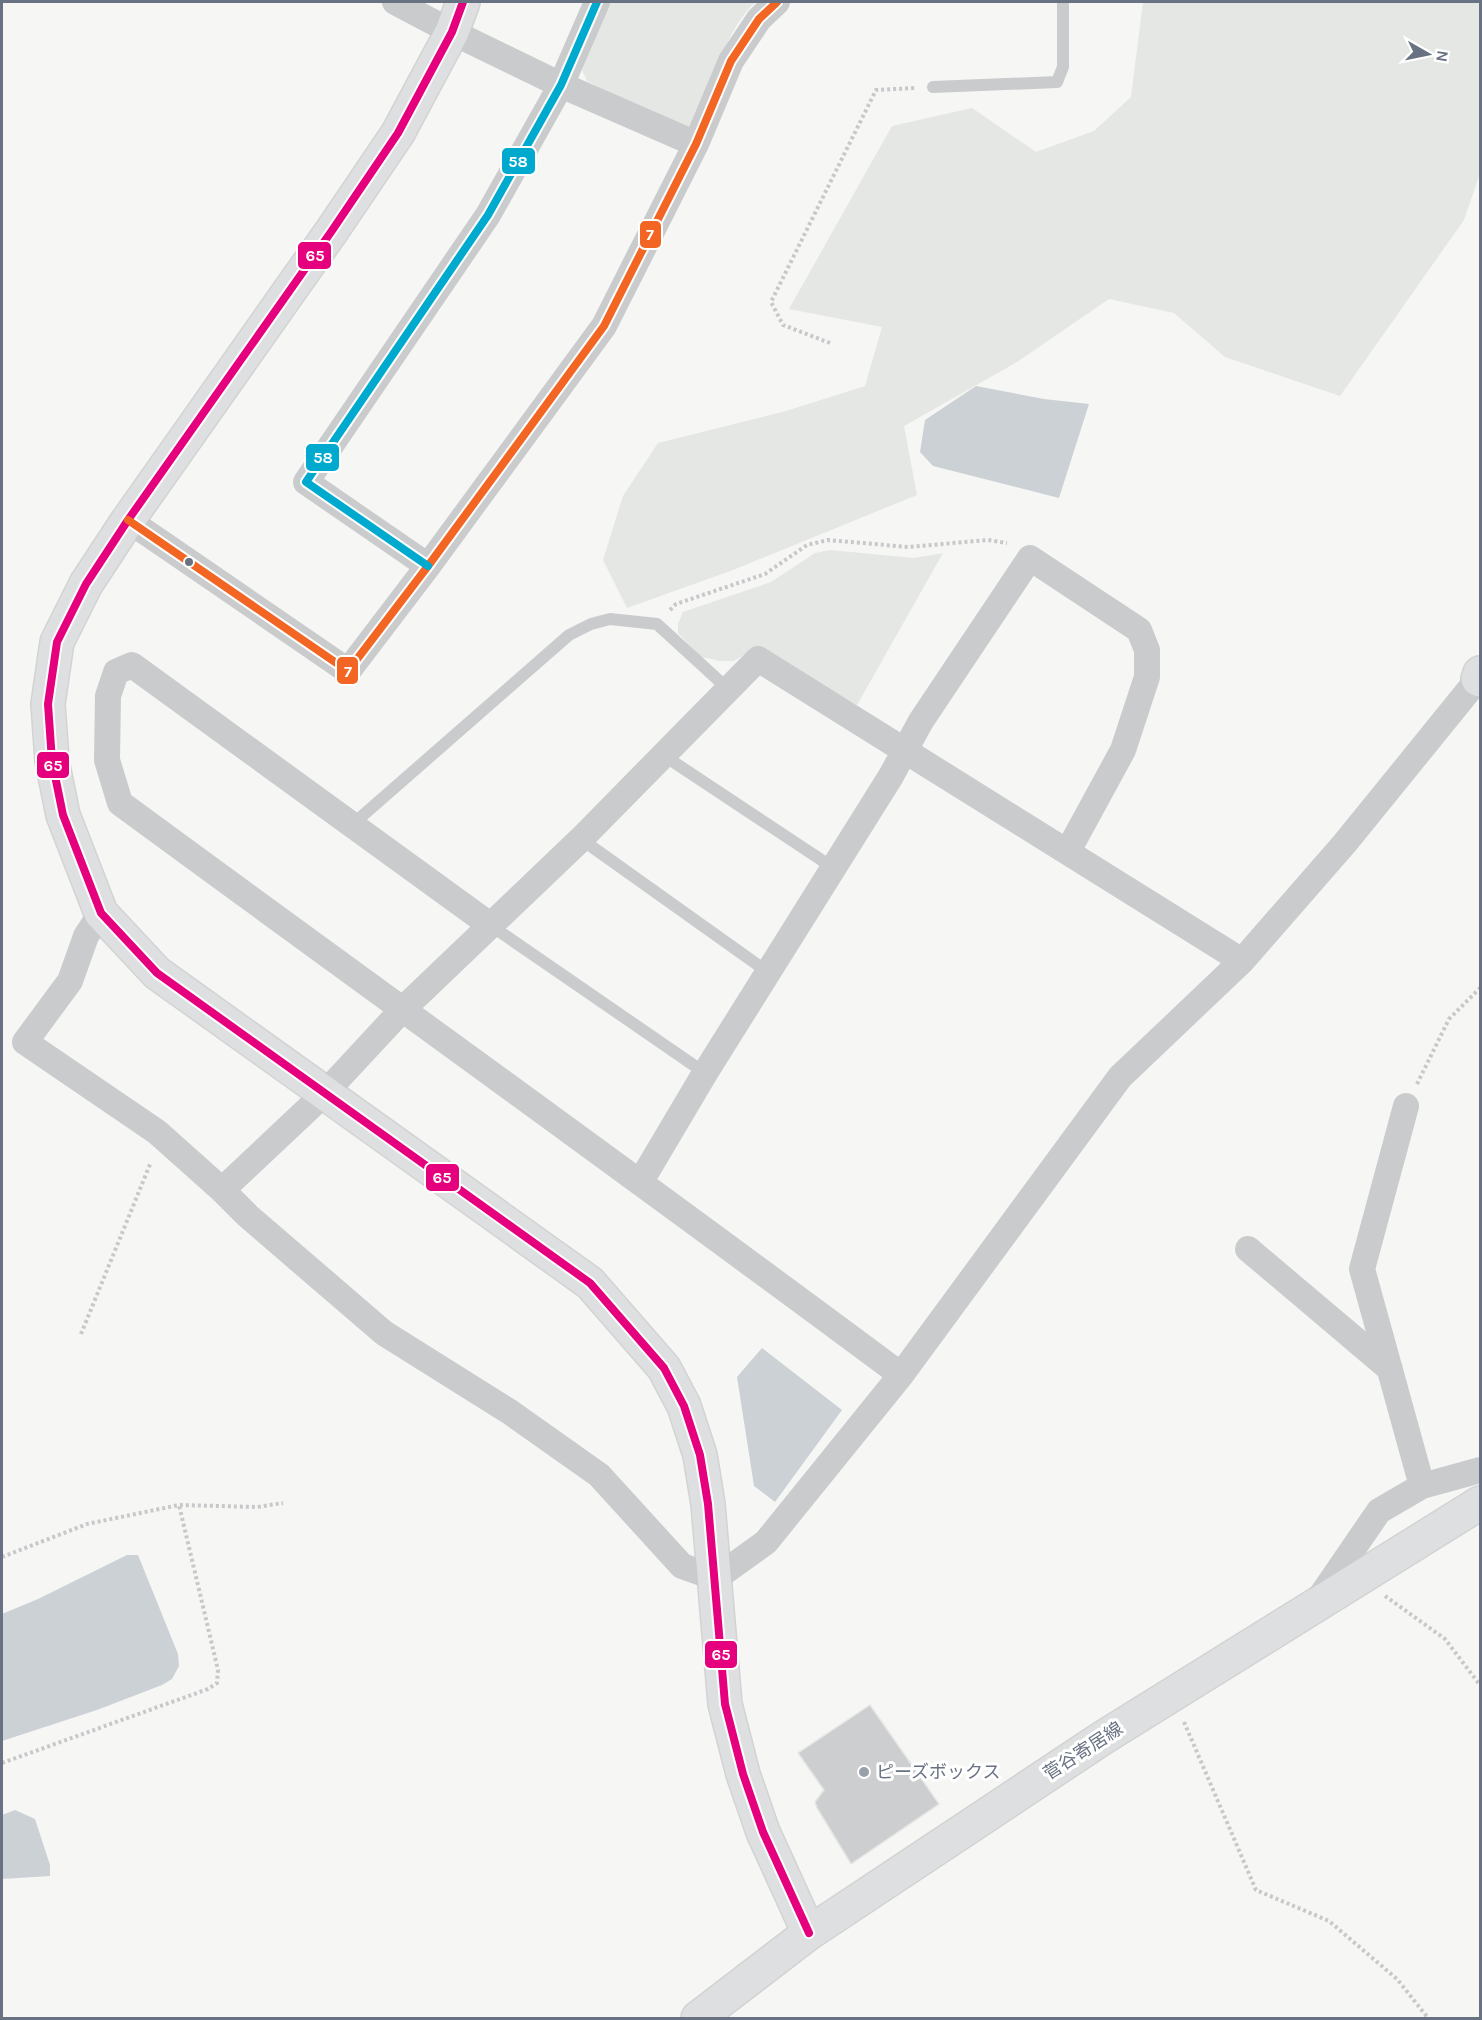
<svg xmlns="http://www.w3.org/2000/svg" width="1482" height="2020" font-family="Karla,'Noto Sans JP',sans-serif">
<rect width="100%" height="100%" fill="#f6f6f5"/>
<path fill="#e4e7e3" d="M 608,2 L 756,2 C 728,24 709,90 694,125 L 677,128 L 587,81 L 582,70 Z
M 1143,2 L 1480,2 L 1480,173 L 1464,220 L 1340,396 L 1225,357 L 1174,313 L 1109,299 L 1017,362 L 904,426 L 917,495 L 733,570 L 627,608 L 603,560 L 623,496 L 658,443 L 786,411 L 865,386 L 882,327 L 789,309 L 892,126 L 972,108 L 1036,152 L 1094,131 L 1131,97 Z
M 830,550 L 914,558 L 943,553 L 857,705 L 757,647 L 734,661 L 720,661 L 701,657 L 678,633 L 678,624 L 683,612 L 771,582 L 815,553 Z"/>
<path fill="#ccd1d5" d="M 976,386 L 1044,399 L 1089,404 L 1059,498 L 933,466 L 920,452 L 925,420 Z
M 762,1348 L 842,1410 L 775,1502 L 754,1486 L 737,1377 Z
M 127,1555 L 138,1555 L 178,1654 L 179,1666 L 172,1679 L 162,1685 L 97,1710 L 2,1741 L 2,1614 L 38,1599 Z
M 15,1810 L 35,1819 L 50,1865 L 50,1876 L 2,1879 L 2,1815 Z"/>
<path fill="#cdcecf" stroke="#e6e6e4" stroke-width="1.5" d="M 870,1705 L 939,1804 L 851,1864 L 817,1808 L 815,1802 L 824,1790 L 798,1753 Z"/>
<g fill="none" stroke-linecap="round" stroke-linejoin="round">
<g stroke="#d3d3d3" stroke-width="36">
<path id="secondary" d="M 463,2 L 452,32 L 398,133 L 331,232 L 128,520 L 86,584 L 57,642 L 48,704 L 52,761 L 63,815 L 101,913 L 157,973 L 590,1283 L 664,1368 L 684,1406 L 700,1455 L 708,1504 L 725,1704 L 743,1774 L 763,1832 L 809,1933
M 1480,673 L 1478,679 L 1480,680
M 698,2018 L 809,1933 L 1104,1737 L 1480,1503"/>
</g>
<path stroke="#c7c8c9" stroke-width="4" stroke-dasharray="3 3" stroke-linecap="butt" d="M 830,343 L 783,325 L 771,302 L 876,90 L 915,88
M 670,610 L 676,604 L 765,574 L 807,545 L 828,540 L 908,547 L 988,540 L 1007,543
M 1417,1084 L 1449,1019 L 1480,988
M 81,1334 L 151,1162
M 2,1557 L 87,1524 L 179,1505 L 257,1507 L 283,1503
M 1385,1596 L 1445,1639 L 1480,1685
M 1184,1722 L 1256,1890 L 1329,1921 L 1397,1979 L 1428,2018
M 2,1763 L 208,1689 L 217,1683 L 218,1670 L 179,1505"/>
<path stroke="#cacbcc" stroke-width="12" d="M 933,87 L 1057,82 L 1063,67 L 1063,2
M 663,755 L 832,867
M 353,824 L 569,635 L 591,624 L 610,619 L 657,624 L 727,688
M 581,839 L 769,973
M 490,925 L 705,1073"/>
<path stroke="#cacbcc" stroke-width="26" d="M 395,2 L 452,32 L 561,85 L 696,144
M 128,520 L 348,671 L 428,566 L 604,326 L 696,144 L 731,61 L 759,19 L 777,2
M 428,566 L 306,482 L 488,215 L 561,85 L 597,2
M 101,913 L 86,936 L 70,981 L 25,1042 L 157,1132 L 222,1190 L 248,1216 L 384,1333 L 510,1412 L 599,1475 L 682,1566 L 716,1578 L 766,1542 L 901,1375 L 1120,1077 L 1242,961 L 1345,843 L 1478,679
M 490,925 L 132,665 L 116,672 L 108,696 L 107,760 L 120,803 C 380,994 642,1182 901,1375
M 1406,1106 L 1362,1269 L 1422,1486
M 641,1181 L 705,1073 L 891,776 L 921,721 L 1030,558 L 1139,630 L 1147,650 L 1147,677 L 1123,750 L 1068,851
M 222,1190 L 324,1094 L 402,1010 L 581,839 L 758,659 L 1242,961
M 1248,1249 L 1390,1369
M 1318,1600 L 1379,1511 L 1422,1486 L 1480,1470"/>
<use href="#secondary" stroke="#dedfe0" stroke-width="33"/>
<g stroke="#fff" stroke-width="12">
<path id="bus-1" d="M 463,2 L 452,32 L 398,133 L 331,232 L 128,520 L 86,584 L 57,642 L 48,704 L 52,761 L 63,815 L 101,913 L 157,973 L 590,1283 L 664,1368 L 684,1406 L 700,1455 L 708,1504 L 725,1704 L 743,1774 L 763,1832 L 809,1933"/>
</g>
<g stroke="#fff" stroke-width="12">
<path id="bus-2" d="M 128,520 L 348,671 L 428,566 L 604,326 L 696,144 L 731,61 L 759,19 L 777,2"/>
</g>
<g stroke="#fff" stroke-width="12">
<path id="bus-3" d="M 428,566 L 306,482 L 488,215 L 561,85 L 597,2"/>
</g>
<use href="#bus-1" stroke="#e5007d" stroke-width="8"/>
<use href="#bus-2" stroke="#f26522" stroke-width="8"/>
<use href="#bus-3" stroke="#00a9ce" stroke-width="8"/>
</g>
<circle fill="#697282" stroke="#fff" stroke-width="2" cx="189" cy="562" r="5"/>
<circle fill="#9aa0aa" stroke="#fff" stroke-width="2" cx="864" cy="1772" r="6"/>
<g text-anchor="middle" stroke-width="6" stroke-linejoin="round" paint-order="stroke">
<g font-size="18" fill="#697282" stroke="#fff">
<text transform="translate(1083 1751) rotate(-33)" y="6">菅谷寄居線</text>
</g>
<g font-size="18" fill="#697282" stroke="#fff" text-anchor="start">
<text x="876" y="1778">ピーズボックス</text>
</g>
</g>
<g stroke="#fff" stroke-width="2">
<rect x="501" y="147" width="35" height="28" rx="6" fill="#00a9ce"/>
<rect x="639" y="220" width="23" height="29" rx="6" fill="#f26522"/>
<rect x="297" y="241" width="35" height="29" rx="6" fill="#e5007d"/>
<rect x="305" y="443" width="35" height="29" rx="6" fill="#00a9ce"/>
<rect x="336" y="656" width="23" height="29" rx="6" fill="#f26522"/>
<rect x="36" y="751" width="34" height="28" rx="6" fill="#e5007d"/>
<rect x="425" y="1163" width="35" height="29" rx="6" fill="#e5007d"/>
<rect x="704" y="1640" width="34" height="29" rx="6" fill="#e5007d"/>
</g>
<g font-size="16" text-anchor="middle" font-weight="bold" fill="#fff">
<text x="518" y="167">58</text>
<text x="650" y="240">7</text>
<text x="315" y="261">65</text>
<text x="323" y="463">58</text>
<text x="348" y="677">7</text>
<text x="53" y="771">65</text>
<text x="442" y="1183">65</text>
<text x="721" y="1660">65</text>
</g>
<rect width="1482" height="2020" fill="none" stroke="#697282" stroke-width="6"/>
<g transform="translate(1428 54) rotate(99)" stroke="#ffffff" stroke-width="4.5" paint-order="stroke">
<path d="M0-4.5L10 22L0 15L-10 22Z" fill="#697282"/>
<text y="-9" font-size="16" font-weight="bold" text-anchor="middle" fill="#697282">N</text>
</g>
</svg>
